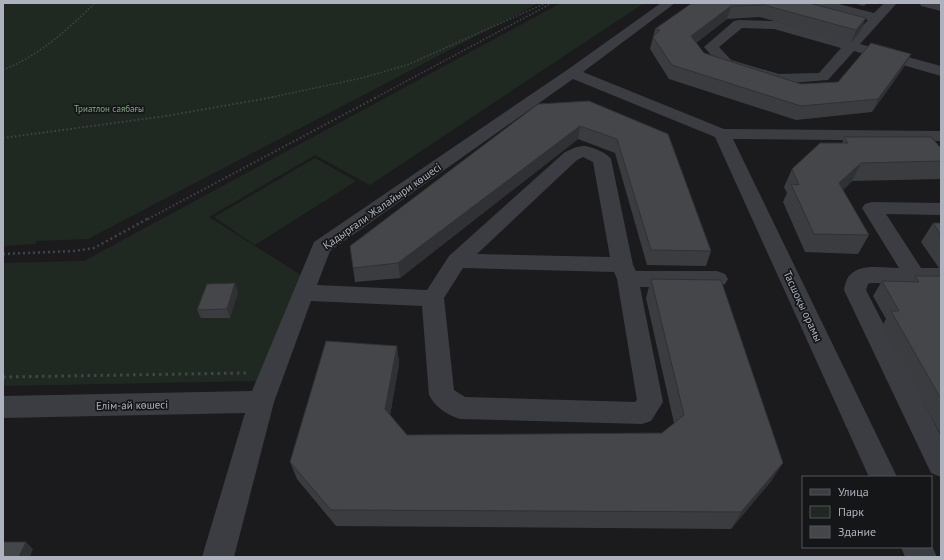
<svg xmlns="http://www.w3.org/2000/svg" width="944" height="560" font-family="'PT Sans',sans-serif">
<rect width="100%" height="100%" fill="#1b1b1d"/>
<path fill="#202921" d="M 3,3 L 539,3 L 88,239 L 37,241 L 35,244 L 3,246 Z
M 561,3 L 644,3 L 370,185 L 315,155 L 209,217 L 304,277 L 259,381 L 3,386 L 3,263 L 84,261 Z
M 315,158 L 356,181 L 255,245 L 214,217 Z"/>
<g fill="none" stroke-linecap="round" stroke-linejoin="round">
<path stroke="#414449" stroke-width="1.5" stroke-dasharray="1.5 2" stroke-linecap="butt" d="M 3,70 C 40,55 67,30 95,3
M 268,98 L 362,78 L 407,65 L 546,3
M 375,98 L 552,3"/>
<path stroke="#414449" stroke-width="2" stroke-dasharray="1.5 2.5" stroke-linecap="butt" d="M 3,138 L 166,116 L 274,97
M 148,219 L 377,97"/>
<path stroke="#414449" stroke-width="2.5" stroke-dasharray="2 3" stroke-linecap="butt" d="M 3,254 L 74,251 L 94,248 L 149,218"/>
<path stroke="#414449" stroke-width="3" stroke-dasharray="2.5 4" stroke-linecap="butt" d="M 3,377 L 246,373"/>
<path fill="#3b3d42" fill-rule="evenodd" d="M 661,3 L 675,3 L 583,72 L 724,129 L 941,131 L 941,141 L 733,139 L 897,477 L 869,477 L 715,137 L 573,79 L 330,251 L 317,285 L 427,290 L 449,256 L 565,152 C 570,150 577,146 583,146 C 591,146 607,153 611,159 L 633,265 L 636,271 L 717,271 L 725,274 L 728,279 L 725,284 L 717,287 L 640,287 L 663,402 L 651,421 L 642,424 L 460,419 C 447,415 435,407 429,395 L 422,306 L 311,301 L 274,402 L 234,557 L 202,557 L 245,413 L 3,418 L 3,396 L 252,391 L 314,242 L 567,70 ZM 583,157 L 593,162 L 610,257 L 477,254 L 577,160 ZM 463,268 L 614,272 L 617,279 L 637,400 L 635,402 L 465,397 L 454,390 L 444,298 Z
M 814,3 L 835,3 L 874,13 L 884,3 L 897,3 L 860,44 L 941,66 L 941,76 L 854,51 L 828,80 L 778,84 L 773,82 L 721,66 L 704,47 L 734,21 L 739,20 L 775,21 L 848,41 L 868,20 L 815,6 ZM 742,28 L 774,29 L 841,48 L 819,73 L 779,74 L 731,60 L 719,47 Z
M 920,3 L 941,3 L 941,11 L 921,6 Z
M 872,202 L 941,203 L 941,215 L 886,214 L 921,268 L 941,268 L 941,284 L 871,283 L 868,284 L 866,290 L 941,436 L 941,477 L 931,473 L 844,290 C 845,285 846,279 850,275 C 861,263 884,268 899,268 L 862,208 L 865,204 Z
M 931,544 L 937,557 L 905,557 L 901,547 L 931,547 Z"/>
</g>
<path fill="#3b3c40" d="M 692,3 L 809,3 L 861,30 L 851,43 L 760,17 L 727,19 L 696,43 L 704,53 L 801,84 L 838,82 L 904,67 L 872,112 L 796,120 L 669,79 L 650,49 L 655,29 Z
M 852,3 L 867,3 L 864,6 Z
M 589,101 L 711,251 L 706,266 L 647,265 L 615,153 L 578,139 L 400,278 L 355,282 L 353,268 Z
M 844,137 L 941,148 L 941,179 L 852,181 L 843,190 L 869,235 L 858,254 L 805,252 L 783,202 L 787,193 L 784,187 L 792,169 L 842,143 Z
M 933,223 L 941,223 L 941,271 L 921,242 Z
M 915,276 L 941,276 L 941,435 L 882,326 L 886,319 L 873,296 L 882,281 L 912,282 Z
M 651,279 L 772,480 L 731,529 L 336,526 L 297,479 L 290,462 L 397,346 L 399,364 L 390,415 L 407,435 L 662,433 L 674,423 L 646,298 Z
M 238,292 L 230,318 L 201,318 L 197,310 Z"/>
<path fill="#303134" d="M 731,6 L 727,19 L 688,49 L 691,36 Z
M 866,18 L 861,30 L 851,43 L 856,30 Z
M 911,54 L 904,67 L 872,112 L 878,99 Z
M 580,126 L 578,139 L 400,278 L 398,263 Z
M 861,163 L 852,181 L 831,201 L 839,183 Z
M 235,283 L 238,292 L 230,318 L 227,309 Z
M 397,346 L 399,364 L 388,427 L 385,409 Z
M 783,463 L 772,480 L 731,529 L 741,512 Z
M 26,542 L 33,549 L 30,557 L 19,557 Z"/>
<path fill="#45464a" stroke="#303134" d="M 692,3 L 809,3 L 866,18 L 856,30 L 764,5 L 731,6 L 691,36 L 704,53 L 801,84 L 838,82 L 871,43 L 911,54 L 878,99 L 801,106 L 672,65 L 653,37 L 660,30 L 655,29 Z
M 589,101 L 668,134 L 711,251 L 651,250 L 617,139 L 580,126 L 398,263 L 353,268 L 350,246 L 538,104 Z
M 844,137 L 931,137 L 941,148 L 941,161 L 861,163 L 839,183 L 869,235 L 814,234 L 791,184 L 799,185 L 792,169 L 820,143 L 848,143 Z
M 933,223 L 941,223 L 941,235 Z
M 915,276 L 941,276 L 941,399 L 891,311 L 899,311 L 882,281 L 919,282 Z
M 651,279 L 721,280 L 783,463 L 741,512 L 331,510 L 290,462 L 326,341 L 397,346 L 385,409 L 407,435 L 662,433 L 684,415 Z
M 235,283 L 227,309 L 197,310 L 207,284 Z
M 3,542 L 26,542 L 19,557 L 3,557 Z"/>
<g text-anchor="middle" stroke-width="3.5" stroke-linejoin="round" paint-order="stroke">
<g font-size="9" fill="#83a885" stroke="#151618">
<text x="109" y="112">Триатлон саябағы</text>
</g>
<g font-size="11" fill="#adb2bd" stroke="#151618">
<text transform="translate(382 206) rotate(-35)" y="4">Қадырғали Жалайыри көшесі</text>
<text transform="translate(803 306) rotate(65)" y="4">Тасшоқы орамы</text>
<text transform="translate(132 405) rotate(-1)" y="4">Елім-ай көшесі</text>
</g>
</g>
<rect width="944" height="560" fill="none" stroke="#adb2bd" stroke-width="8"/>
<rect x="802" y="476" width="130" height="72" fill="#151618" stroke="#52545a"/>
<rect x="810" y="489" width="20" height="6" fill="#3b3d42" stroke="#52545a"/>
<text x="838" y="496" font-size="12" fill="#adb2bd">Улица</text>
<rect x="810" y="506" width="20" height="12" fill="#202921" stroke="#52545a"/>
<text x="838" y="516" font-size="12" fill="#adb2bd">Парк</text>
<rect x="810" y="526" width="20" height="12" fill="#45464a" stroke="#52545a"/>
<text x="838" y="536" font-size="12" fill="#adb2bd">Здание</text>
</svg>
